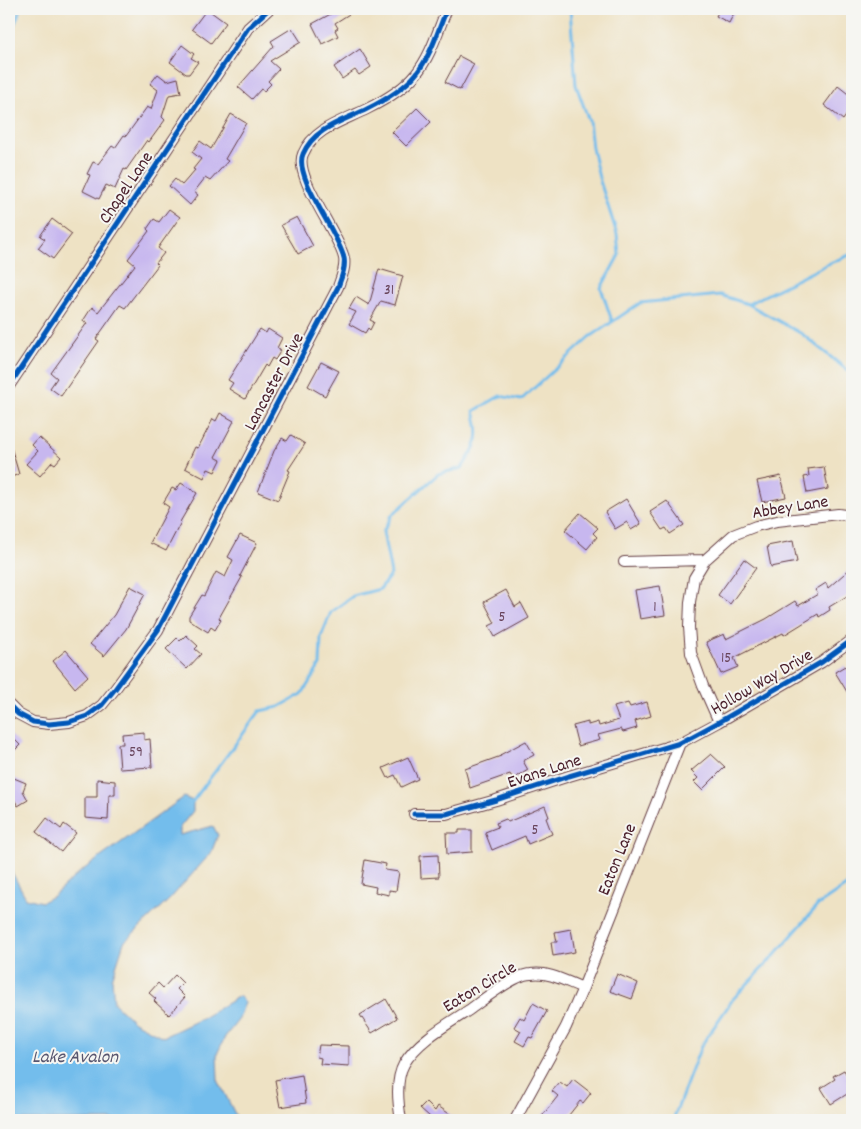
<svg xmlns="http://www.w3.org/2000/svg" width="861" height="1129" font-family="Dekko,sans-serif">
<rect width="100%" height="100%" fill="#f6f6f2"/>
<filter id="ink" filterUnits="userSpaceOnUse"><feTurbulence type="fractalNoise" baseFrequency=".02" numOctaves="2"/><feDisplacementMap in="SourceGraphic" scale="10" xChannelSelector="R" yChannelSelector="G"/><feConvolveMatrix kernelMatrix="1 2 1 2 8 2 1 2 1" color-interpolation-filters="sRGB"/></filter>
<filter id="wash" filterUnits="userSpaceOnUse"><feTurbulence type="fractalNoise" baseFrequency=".0096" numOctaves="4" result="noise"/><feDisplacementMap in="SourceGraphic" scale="20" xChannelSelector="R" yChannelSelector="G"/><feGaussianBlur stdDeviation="1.12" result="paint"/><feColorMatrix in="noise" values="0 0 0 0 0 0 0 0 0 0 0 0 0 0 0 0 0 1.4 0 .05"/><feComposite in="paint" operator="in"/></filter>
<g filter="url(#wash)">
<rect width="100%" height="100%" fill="#eee2c4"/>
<path fill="#73bdec" stroke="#5e6e8c" d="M 184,797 L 193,801 L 193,811 L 180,827 L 180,835 L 213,826 L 218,835 L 211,853 L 169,900 L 124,942 L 112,979 L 114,1003 L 134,1022 L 163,1037 L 203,1018 L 239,996 L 245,1002 L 239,1019 L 225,1037 L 217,1054 L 218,1080 L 238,1120 L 9,1120 L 9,867 L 26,898 L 42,902 L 53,896 L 80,872 Z"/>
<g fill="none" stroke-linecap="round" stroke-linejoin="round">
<path stroke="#73bdec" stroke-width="3" d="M 570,9 L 576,85 L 589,121 L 592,148 L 599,178 L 617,234 L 619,255 L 601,288 L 612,321
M 9,68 L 12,30 L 21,9
M 748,304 L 802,334 L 852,374
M 190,805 L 260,711 L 279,707 L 302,694 L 320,665 L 321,637 L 331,612 L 353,596 L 380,589 L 391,574 L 383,532 L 392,515 L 438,474 L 462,468 C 477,445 482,439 474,411 L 500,396 L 521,400 L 590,337 L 640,303 L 720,295 L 748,304 L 830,263 L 852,254
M 673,1120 L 701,1046 L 733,999 L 775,955 L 818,905 L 852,882"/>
</g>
<g id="blocks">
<path fill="#c7b7ef" d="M 207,9 L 226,23 L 211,43 L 192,29 Z
M 340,9 L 357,9 L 335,23 L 338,28 L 335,30 L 338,36 L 322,44 L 312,24 Z
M 720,9 L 736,9 L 729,23 L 716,16 Z
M 292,28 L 301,42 L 270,61 L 279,69 L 268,81 L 271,84 L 264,91 L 261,89 L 252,99 L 238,87 L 274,46 L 271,41 Z
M 182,45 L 194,54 L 191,58 L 198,62 L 189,74 L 186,74 L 170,62 Z
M 360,49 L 371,67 L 359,75 L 355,70 L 342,79 L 334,67 Z
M 459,56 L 474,64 L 460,90 L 445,82 Z
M 158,74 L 167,81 L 178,78 L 181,93 L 169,95 L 162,117 L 165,120 L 149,142 L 147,140 L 126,170 L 124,169 L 115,189 L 106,185 L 99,199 L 83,191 L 90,175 L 87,174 L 93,162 L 98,164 L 112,146 L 115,148 L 124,135 L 126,136 L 147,107 L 151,109 L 158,90 L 150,84 Z
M 838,86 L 852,97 L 852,107 L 843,120 L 824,105 Z
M 417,108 L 431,122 L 406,146 L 392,132 Z
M 231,114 L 246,123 L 225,159 L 228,161 L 210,181 L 205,178 L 194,192 L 198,195 L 190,205 L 169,186 L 175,179 L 182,185 L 195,170 L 193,169 L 201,159 L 192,152 L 200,141 L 211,149 Z
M 169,209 L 180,217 L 158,248 L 164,253 L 156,263 L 158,265 L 125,308 L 120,305 L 96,339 L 99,341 L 61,396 L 50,388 L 57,378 L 51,373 L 87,323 L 83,321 L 92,307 L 98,312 L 135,265 L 128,259 L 149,231 L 147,229 L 154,219 L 159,222 Z
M 297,217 L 313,246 L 298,254 L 281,225 Z
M 52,219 L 72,234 L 53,259 L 38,248 L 45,239 L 40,236 Z
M 379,269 L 403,276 L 395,305 L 381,301 L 370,320 L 374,322 L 370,330 L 368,328 L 365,333 L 349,324 L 356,312 L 349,309 L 356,297 L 369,305 Z
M 260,329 L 266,333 L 268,329 L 282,338 L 277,348 L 281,350 L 275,360 L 272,358 L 267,367 L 265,365 L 245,399 L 229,389 L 233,383 L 228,380 Z
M 321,362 L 339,371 L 325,396 L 308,386 Z
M 220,413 L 234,421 L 215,457 L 221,460 L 215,472 L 208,469 L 204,478 L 185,468 L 195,447 L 198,448 L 213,419 L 216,421 Z
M 291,435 L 305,444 L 288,470 L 290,471 L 278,500 L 258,492 L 274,451 L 282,438 L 287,441 Z
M 39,437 L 61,457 L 55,464 L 52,462 L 40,476 L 26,464 L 38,451 L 32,445 Z
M 9,447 L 11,447 L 19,474 L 9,478 Z
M 824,467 L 828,489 L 807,493 L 804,477 L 809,476 L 808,469 Z
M 781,476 L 786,497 L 762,502 L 757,481 Z
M 181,483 L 197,493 L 180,522 L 181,522 L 166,551 L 150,543 L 169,507 L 163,503 L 172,488 L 176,490 Z
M 626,499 L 641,524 L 631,530 L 627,522 L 615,529 L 605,512 Z
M 667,501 L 684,525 L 670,534 L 666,528 L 662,530 L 650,512 Z
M 580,513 L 598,528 L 593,533 L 597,537 L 587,549 L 565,530 Z
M 240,535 L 257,543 L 240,576 L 242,577 L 219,618 L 221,620 L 215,630 L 211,627 L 208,632 L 189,620 L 189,616 L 202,595 L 204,596 L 216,572 L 225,577 L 233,560 L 228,557 Z
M 793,541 L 797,562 L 771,567 L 767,546 Z
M 744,559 L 756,568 L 730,604 L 718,595 Z
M 852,567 L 852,593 L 829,607 L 830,610 L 819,617 L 818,614 L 784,635 L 783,633 L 734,658 L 738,667 L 721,674 L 706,642 L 724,634 L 726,639 L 766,619 L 795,601 L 798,606 L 818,594 L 815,590 L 826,583 L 828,588 Z
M 130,586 L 145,594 L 126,629 L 104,656 L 90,644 L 114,615 Z
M 660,586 L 665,615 L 640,619 L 635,590 Z
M 506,590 L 515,607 L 521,603 L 529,618 L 495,637 L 489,626 L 495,623 L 484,602 Z
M 186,635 L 198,646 L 195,649 L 201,654 L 187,669 L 166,649 L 177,638 L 180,641 Z
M 66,650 L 88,676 L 75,688 L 53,661 Z
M 845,666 L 852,677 L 852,700 L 835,672 Z
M 647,702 L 651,716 L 635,721 L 637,728 L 623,732 L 621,729 L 598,735 L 600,740 L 578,746 L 573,726 L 588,722 L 588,725 L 598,722 L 599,726 L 619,720 L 614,707 L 628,703 L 630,707 Z
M 144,732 L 144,740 L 150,739 L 152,767 L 120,769 L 118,744 L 123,744 L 122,734 Z
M 9,734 L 20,745 L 9,756 Z
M 526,741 L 534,755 L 523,761 L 528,770 L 513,779 L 510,774 L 470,788 L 465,769 L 501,756 L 500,755 Z
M 711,754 L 725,767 L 702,790 L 694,782 L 698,778 L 691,771 Z
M 408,757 L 418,779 L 401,787 L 395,775 L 388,778 L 383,768 Z
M 9,776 L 26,783 L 23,791 L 28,800 L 18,806 L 14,799 L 9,797 Z
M 97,779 L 115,781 L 115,795 L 109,795 L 108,820 L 85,818 L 85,797 L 97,797 Z
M 545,806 L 549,817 L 546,818 L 552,834 L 528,844 L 525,836 L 492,850 L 485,832 L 498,827 L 496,823 L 506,819 L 508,822 Z
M 47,818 L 61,829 L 64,824 L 76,833 L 61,852 L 36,832 Z
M 459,830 L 472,830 L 472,852 L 447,854 L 446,833 L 459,833 Z
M 438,855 L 439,877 L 421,878 L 420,856 Z
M 365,860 L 386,864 L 385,870 L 399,872 L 396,891 L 389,890 L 389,895 L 375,892 L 376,887 L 361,884 Z
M 571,929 L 575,952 L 553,956 L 551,942 L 557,942 L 555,932 Z
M 617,974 L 638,983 L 632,999 L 610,991 Z
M 175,975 L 183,983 L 177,989 L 185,997 L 169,1015 L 154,1001 L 156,999 L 149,993 L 158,983 L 163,988 Z
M 386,999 L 397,1018 L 372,1033 L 360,1015 Z
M 533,1003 L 547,1011 L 532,1038 L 529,1037 L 524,1046 L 515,1041 L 521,1031 L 514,1027 L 520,1017 L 524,1020 Z
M 319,1045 L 349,1046 L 349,1066 L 320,1064 L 321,1058 L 317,1057 Z
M 844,1070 L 852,1083 L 852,1091 L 831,1104 L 821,1088 L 835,1079 L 833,1076 Z
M 302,1075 L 306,1103 L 280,1107 L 275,1080 Z
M 573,1079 L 591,1093 L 583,1103 L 580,1101 L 565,1120 L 539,1120 L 558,1096 L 552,1091 L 560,1082 L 567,1087 Z
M 426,1102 L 435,1111 L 438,1106 L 458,1120 L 428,1120 L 430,1117 L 420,1108 Z"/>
</g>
</g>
<g filter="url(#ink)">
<use href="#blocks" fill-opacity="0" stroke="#633c42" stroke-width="1"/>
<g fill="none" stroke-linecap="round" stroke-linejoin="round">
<g stroke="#633c42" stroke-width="12">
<path id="minor" d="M 9,386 L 248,28 L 269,9
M 624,562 L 705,560
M 9,705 L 18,714 L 33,722 L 49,724 L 69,722 L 87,716 L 102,705 L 115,689 L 158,630 L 338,287 C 341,278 346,268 344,258 C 338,232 293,176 303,154 C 314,128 343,121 367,109 C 383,101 404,89 416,74 C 431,56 438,30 447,9
M 719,722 L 703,686 L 691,653 L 689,627 L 690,602 L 694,578 L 705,560 L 733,535 L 756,526 L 777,521 L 838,514 L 852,516
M 414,814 L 446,814 L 496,800 L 569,776 L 680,743 L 719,722 L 822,662 L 852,640
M 583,988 L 680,743
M 401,1120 C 398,1103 395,1080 404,1064 C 417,1041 448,1024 469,1010 C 484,999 500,986 517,978 C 521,976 527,974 531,974 C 549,971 567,982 583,988 L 566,1027 L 515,1120"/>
</g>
<use href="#minor" stroke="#fff" stroke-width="10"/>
<g stroke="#f6f6f2" stroke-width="8">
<path id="cycleway" d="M 9,386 L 248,28 L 269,9
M 9,705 L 18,714 L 33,722 L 49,724 L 69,722 L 87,716 L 102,705 L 115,689 L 158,630 L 338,287 C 341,278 346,268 344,258 C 338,232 293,176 303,154 C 314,128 343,121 367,109 C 383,101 404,89 416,74 C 431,56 438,30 447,9
M 414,814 L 446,814 L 496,800 L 569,776 L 680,743 L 719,722 L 822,662 L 852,640"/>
</g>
<use href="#cycleway" stroke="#0057b8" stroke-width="5"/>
</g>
</g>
<g text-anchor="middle" stroke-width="4" stroke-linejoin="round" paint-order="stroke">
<g font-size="15" fill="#69455c">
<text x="389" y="294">31</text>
<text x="655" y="611">1</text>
<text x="502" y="621">5</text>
<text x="726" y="662">15</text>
<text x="136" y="756">59</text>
<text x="535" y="834">5</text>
</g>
<g font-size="18" fill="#4a1f2b" stroke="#f6f6f2">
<text transform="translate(125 187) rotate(-56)" y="6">Chapel Lane</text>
<text transform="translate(273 381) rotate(-62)" y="6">Lancaster Drive</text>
<text transform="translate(790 506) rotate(-9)" y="6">Abbey Lane</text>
<text transform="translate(761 681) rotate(-30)" y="6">Hollow Way Drive</text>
<text transform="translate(544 770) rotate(-18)" y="6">Evans Lane</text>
<text transform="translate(616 859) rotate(-68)" y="6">Eaton Lane</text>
<text transform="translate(479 986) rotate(-31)" y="6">Eaton Circle</text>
</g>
<g font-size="19" font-style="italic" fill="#58566f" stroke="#f6f6f2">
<text x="75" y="1062">Lake Avalon</text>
</g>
</g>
<rect width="861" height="1129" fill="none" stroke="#f6f6f2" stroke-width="30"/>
</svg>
